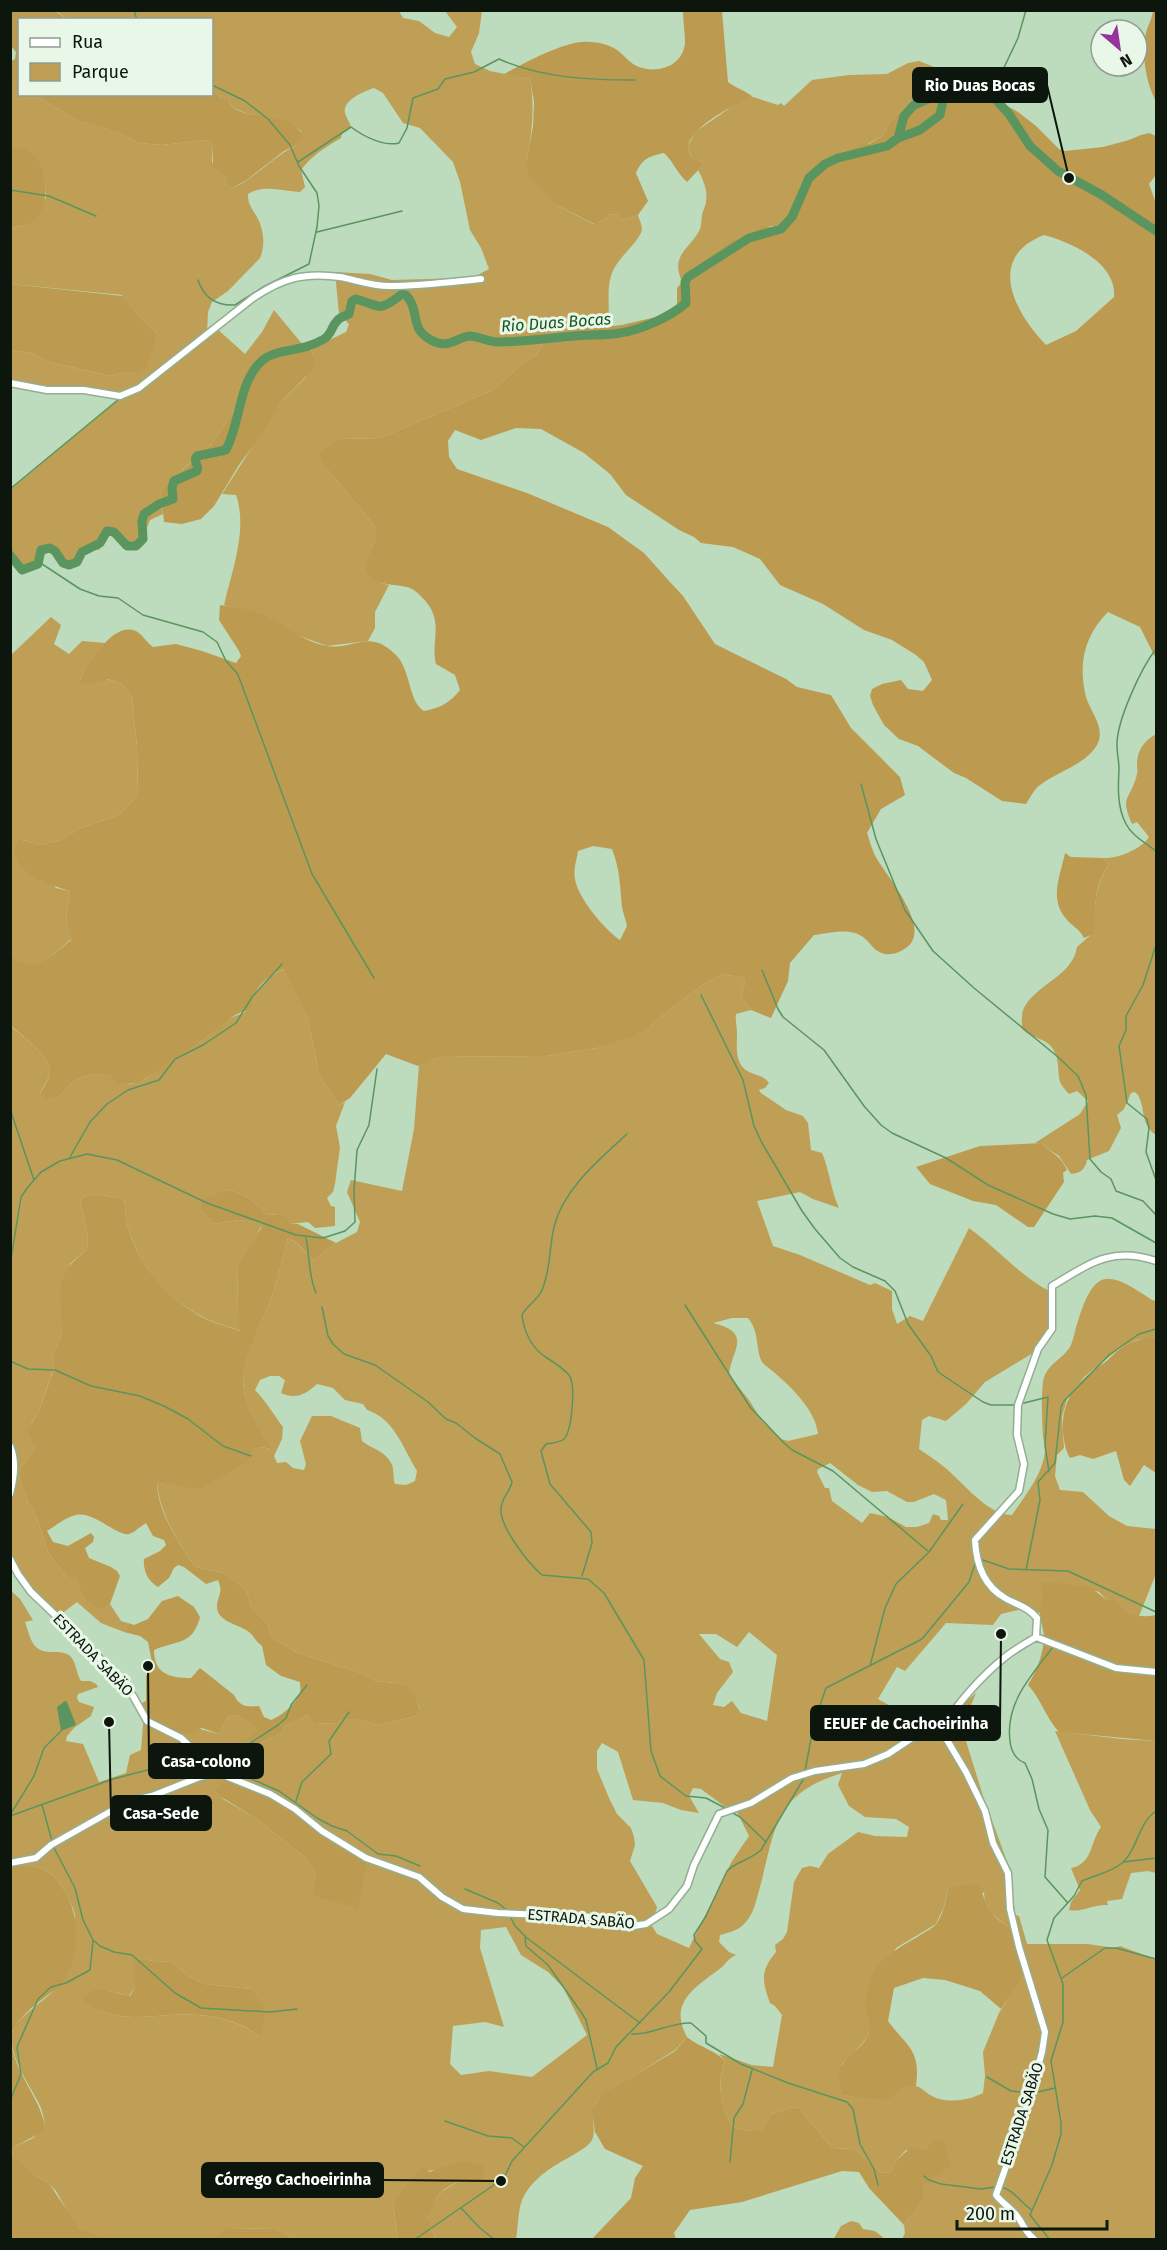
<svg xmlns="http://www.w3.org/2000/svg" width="1167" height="2250" font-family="'Fira Sans',sans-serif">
<rect width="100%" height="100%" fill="#bddbbd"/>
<path fill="#bf9f55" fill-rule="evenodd" d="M 55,10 L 399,11 L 403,18 L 419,21 L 435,33 L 449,37 L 457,27 L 445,11 L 482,11 L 479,33 L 471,52 L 475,64 L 490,71 L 530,79 C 535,108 532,134 526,163 L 555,204 L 593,224 L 606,219 L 610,214 L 618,215 L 621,220 L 638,215 C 639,219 642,225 642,229 C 641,241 615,259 611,276 C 606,292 611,310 607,327 L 550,333 L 536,355 L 524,362 L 493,390 L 380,438 L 341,439 L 326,468 L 375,526 L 378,535 L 366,562 L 381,583 L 389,585 L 375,612 L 375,628 L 368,641 L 327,646 L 291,633 L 262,615 L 224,605 C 232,571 248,529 236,495 L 222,494 L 281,402 L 306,377 L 315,359 L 311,349 L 346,332 L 349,324 L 339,314 L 335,272 L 370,274 L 392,280 L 463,278 L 474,277 L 489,269 L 481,248 L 470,230 L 460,182 L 453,162 L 420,128 L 403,123 L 383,93 L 374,88 C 365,91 342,100 345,113 C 346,117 350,123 351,127 L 342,134 L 341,138 C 326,147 312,155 301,170 L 305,187 L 300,192 C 283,191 263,184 248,194 C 247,205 255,212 259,221 C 264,233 265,247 260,258 L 228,291 L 212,302 L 208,312 L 207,334 L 216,328 L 245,354 L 262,332 L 274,310 L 303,345 L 274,354 L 256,369 L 233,413 L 211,445 L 182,470 L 161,494 L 163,514 L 150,520 L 141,543 L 135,548 L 124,547 L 110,534 L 99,550 L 86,550 L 72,568 L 62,564 L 48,549 L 36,567 L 22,571 L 14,557 L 11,554 L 11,489 L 122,396 L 11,386 L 11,350 L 31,353 L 50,362 L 110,376 L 126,372 L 140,372 L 145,368 L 158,335 L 137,314 L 122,295 L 11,284 L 10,228 L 22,226 L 46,198 C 46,170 39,153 11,145 L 11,80 L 19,80 L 20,94 L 35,95 L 78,121 L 90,123 L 124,135 L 138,143 L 162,145 L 206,140 L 213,146 L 212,162 L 226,177 L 225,184 L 233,188 C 256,177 274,156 297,145 L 301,131 C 284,113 232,120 228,99 L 221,99 L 212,89 L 212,20 L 67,19 Z
M 919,61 L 934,67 L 948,81 L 919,92 L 890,122 L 882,136 L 813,175 L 801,193 L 785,228 L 770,226 L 758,232 L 758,239 C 729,246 702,259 682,282 C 671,256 686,252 698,233 C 702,227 701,221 702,215 C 703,210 706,206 706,201 C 708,191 703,179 698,170 L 705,163 L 691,157 L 688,146 L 695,132 L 737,103 L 753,97 L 778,105 L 781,103 L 784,106 L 812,80 L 849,75 L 887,74 L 908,63 Z
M 51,617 L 61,625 L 54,644 L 69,654 L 82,641 L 106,643 L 83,674 L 80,680 L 94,685 L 107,679 L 122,684 L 132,697 L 137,747 L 138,795 L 119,815 L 79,829 L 60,840 L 40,845 L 19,839 L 56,888 L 70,891 L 66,919 L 71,939 C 56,954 28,978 11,954 L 10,656 Z
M 1156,734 L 1156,1135 C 1140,1125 1146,1109 1138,1095 L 1135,1092 L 1131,1093 L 1124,1109 L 1117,1115 L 1121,1128 L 1109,1151 L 1087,1160 C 1085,1170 1080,1173 1071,1174 L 1059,1156 L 1048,1149 L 1042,1143 L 1035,1143 L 1080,1114 L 1088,1101 L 1077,1091 L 1069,1094 C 1066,1091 1062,1086 1060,1082 C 1057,1071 1060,1060 1053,1049 C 1046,1038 1031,1038 1022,1029 C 1022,1021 1021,1012 1025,1006 C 1039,983 1073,975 1077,947 L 1095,931 C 1094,906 1095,886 1109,864 L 1103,858 C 1117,859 1142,849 1149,837 L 1137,822 L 1132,824 C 1119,795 1131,800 1137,774 C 1138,769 1137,770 1137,765 C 1137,750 1144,741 1156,734 Z
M 285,969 L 308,1019 L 319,1075 L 339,1105 L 345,1102 L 336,1126 L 340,1147 L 335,1184 L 333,1192 L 327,1198 L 331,1206 L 335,1207 L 335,1226 L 315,1228 L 308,1222 L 290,1224 L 278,1214 L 267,1215 C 255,1201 246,1194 227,1190 L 202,1210 L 213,1224 L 239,1220 L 265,1223 L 260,1228 L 252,1245 L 238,1266 L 237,1316 L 241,1331 C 228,1326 213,1323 201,1316 C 167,1298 138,1264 128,1227 C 125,1218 126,1208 124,1199 C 111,1197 91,1190 80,1200 L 88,1236 L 87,1249 L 70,1264 L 61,1336 L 52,1357 L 54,1368 L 38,1413 L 31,1424 L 36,1446 L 18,1472 L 27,1500 L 38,1521 L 48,1552 L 67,1578 L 75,1576 C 86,1599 80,1596 104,1610 L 110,1604 L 121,1621 L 128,1623 L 124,1632 L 101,1623 L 77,1602 L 60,1615 C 39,1596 18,1579 11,1551 L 10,1026 C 22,1035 51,1057 50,1072 C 49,1079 43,1087 40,1094 L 60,1096 C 75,1076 85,1074 109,1074 C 131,1099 154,1072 172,1058 C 180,1052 189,1049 197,1044 C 212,1034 226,1017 244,1013 C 254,995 264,975 285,969 Z
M 723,974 L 744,978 L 745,982 L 741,998 L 751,1010 L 736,1014 C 735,1020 737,1026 737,1033 C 737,1047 734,1064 749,1072 C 757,1076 763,1075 769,1083 L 765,1088 L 759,1090 L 761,1093 L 786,1110 L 803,1116 L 808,1123 L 811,1150 L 822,1153 C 830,1172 831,1191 839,1208 L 813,1199 L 800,1192 L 757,1201 L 773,1246 L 800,1255 L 870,1285 L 875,1283 L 892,1291 L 892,1309 L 897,1324 L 910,1316 L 923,1321 L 969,1228 C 997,1248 1021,1277 1051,1292 L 1055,1323 L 1053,1334 L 1043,1347 L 985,1382 L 966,1404 L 946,1421 L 929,1416 L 922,1420 L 919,1449 C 927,1455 936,1460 943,1466 C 961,1480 988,1516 1012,1515 C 1025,1496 1043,1474 1045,1451 C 1045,1446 1044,1441 1043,1437 C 1042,1420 1041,1399 1043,1382 C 1046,1364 1062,1360 1070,1347 C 1074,1339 1075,1329 1078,1321 C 1095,1266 1109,1271 1152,1300 L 1156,1301 L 1156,1336 L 1137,1340 L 1120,1348 L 1084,1377 L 1067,1399 L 1062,1417 L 1064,1448 L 1057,1455 L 1055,1476 L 1060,1490 L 1083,1492 L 1109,1516 L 1127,1526 L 1156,1529 L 1156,1574 L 1139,1616 L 1134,1616 L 1107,1600 L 1099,1592 L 1075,1585 L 1062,1585 L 1042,1581 L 1044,1591 L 1040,1613 L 1022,1609 L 1001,1614 L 993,1625 L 946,1623 L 905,1671 L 897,1667 L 878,1699 L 924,1725 L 924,1730 L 935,1728 L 976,1693 L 965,1720 L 965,1738 L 984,1799 L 1011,1872 L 1015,1915 L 1019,1916 L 1027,1944 L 1088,1944 L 1115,1948 L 1120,1946 L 1155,1959 L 1156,1949 L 1156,2239 L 902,2239 L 905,2233 L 904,2225 L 923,2201 L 923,2187 L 928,2180 L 951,2165 L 931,2142 L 924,2150 L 906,2150 L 896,2161 L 891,2172 L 881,2173 L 855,2149 L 832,2148 L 800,2109 L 794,2107 L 771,2114 L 764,2131 L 749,2131 L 732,2127 C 721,2106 716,2084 725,2061 L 719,2054 L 752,2065 L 773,2067 L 782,2015 L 775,2006 L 770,2003 C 762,1981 760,1971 776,1952 L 775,1945 L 783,1939 L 787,1932 L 794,1882 L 802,1868 L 810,1866 L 819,1868 L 828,1854 L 858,1832 L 875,1836 L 907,1837 L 909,1827 L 896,1819 L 865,1817 L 849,1806 L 838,1785 L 842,1773 C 770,1795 776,1833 758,1894 C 755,1906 752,1917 742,1926 C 736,1931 727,1933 720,1935 L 719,1942 L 729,1952 L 736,1955 C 729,1958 727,1962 722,1967 C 698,1986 667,2001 687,2037 L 675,2050 L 601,2096 C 585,2116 600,2131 590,2143 C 583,2150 568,2158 559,2163 C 544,2172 527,2185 521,2203 C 518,2214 518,2228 516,2239 L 433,2239 L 435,2237 L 426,2219 C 435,2205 433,2196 449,2187 C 456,2183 458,2180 467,2180 L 471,2163 L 455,2162 L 439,2170 L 426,2171 L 393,2204 L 398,2239 L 295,2239 L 276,2229 L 224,2228 L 215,2240 L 104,2240 L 85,2233 L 74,2223 L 56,2191 L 45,2180 L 37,2177 L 17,2162 L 13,2157 L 12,2151 L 14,2147 L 33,2138 L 45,2126 C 44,2120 43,2114 41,2108 C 32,2087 0,2047 16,2024 C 30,2008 52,1996 63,1980 C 67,1962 75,1934 75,1916 C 74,1909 70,1901 67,1895 C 53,1868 39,1865 11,1864 L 10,1590 L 20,1599 L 33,1620 L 25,1622 C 32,1642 32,1653 56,1652 C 60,1652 66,1653 69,1655 C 77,1662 76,1674 81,1681 L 90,1681 L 96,1684 L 98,1687 L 78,1694 L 77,1698 L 79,1702 L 94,1707 L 91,1716 L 75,1727 L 67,1736 L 66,1741 L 83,1744 L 99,1782 L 126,1773 L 130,1755 L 141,1750 L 144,1713 L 140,1704 L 150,1716 L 219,1734 L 228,1717 L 236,1715 L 252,1724 L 258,1732 L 247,1740 L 256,1745 L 282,1733 L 285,1726 L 308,1715 L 316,1724 L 337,1723 L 344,1719 L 358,1719 L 378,1725 L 416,1716 L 420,1709 L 417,1699 L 396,1683 L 376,1681 L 364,1674 L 298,1653 L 272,1638 L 267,1624 L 251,1607 L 246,1590 L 225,1573 L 195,1567 C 178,1541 160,1515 157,1483 L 200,1488 L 254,1449 L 263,1447 L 271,1450 C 262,1433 248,1414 245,1396 C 237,1360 261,1328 272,1296 C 278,1277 283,1257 288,1238 C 299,1243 305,1252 314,1260 L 336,1243 L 357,1232 L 360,1222 L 347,1192 L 351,1180 L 402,1191 L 414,1129 L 419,1065 L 439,1057 L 546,1056 L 597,1048 L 652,1025 L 671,1008 L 704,984 ZM 732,1318 L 748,1318 C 760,1333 755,1347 762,1362 C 765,1366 772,1370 776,1374 C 792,1388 816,1411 818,1434 L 788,1441 L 781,1439 L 762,1421 L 749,1400 L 729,1375 C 731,1350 754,1333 713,1323 ZM 270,1376 L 279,1376 L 285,1380 L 281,1393 C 296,1400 306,1394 317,1384 L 333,1388 L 345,1400 L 363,1404 L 367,1410 C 394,1418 403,1448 417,1471 L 415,1481 L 406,1485 L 395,1484 C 393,1478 394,1470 392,1465 C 386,1451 372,1449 362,1441 L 360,1428 L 331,1416 L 312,1416 L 300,1441 L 306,1464 L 304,1470 L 293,1468 L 286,1462 L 277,1463 L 274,1456 L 282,1439 L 283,1427 C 274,1415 266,1401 255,1390 L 260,1380 ZM 830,1463 L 858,1485 L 872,1492 L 887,1491 L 907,1502 L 914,1502 L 934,1494 L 946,1500 L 948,1520 L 941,1520 L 939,1516 L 933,1514 L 929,1523 L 917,1527 L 906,1527 L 888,1517 L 870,1513 L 862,1523 L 832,1501 L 829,1488 L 825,1488 L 817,1472 L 818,1469 ZM 749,1632 L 777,1655 L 767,1721 L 741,1713 L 732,1701 L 724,1707 L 713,1705 L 717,1693 L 733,1672 L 729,1662 L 720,1659 L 699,1634 L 716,1634 L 737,1647 ZM 602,1743 L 618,1752 L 633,1800 L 663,1803 L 681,1810 L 699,1813 L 689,1796 L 693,1788 L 701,1789 L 728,1809 L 735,1808 L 749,1836 L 732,1861 L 689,1948 L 657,1934 L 652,1926 L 657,1907 L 630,1861 L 635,1845 L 634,1837 L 631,1828 L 617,1814 L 609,1798 L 597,1769 L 597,1751 ZM 220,1797 L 368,1860 L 316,1875 L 306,1858 L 255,1818 ZM 948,1888 L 984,1893 L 985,1902 L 992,1914 L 1007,1926 L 1016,1943 L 1015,1987 L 999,2013 L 983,2052 L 985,2076 L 983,2093 C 968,2101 945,2104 930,2095 C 924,2091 920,2086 914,2086 C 903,2085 898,2093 889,2097 C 879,2102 856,2097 844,2095 L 842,2064 L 851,2057 L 867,2037 L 871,2027 L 866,2005 L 896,1948 L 936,1924 L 944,1907 ZM 506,1927 L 521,1955 L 548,1972 L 563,1987 L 587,2035 L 532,2077 L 489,2071 L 461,2075 L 450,2064 L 453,2026 L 485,2022 L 504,2027 L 480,1948 L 481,1930 ZM 144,1959 L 158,1962 L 169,1961 L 190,1977 L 205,1984 L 251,1989 L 259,2037 C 237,2017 200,2013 171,2015 C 151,2016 127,2020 107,2013 C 99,2010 90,2005 82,2000 L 106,1990 L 129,1996 L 135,1987 Z
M 1055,1731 L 1122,1739 L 1156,1741 L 1156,1873 L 1148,1871 L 1131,1873 L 1122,1899 L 1107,1901 L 1108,1905 C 1093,1904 1081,1913 1069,1910 L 1071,1902 L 1080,1890 L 1071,1868 C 1093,1864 1090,1842 1101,1827 L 1090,1810 Z
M 851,2221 L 859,2223 L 863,2229 L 875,2231 L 885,2239 L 833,2240 L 841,2226 Z"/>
<path fill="#bc9b50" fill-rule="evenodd" d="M 11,10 L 55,11 L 67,19 L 20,20 L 19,80 L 11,80 L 11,61 L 15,59 L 16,52 L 11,46 Z
M 683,11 L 722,11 L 728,82 C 737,89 745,90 753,97 C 735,104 696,124 689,143 C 688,148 689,152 691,157 L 705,163 L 687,182 C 677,173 673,161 664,153 C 649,156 642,159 636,173 L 648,201 L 638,215 L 621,220 L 618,215 L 610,214 L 606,219 L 594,224 L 555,204 L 528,175 L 526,163 L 533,126 L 534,102 L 530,79 L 504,74 C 525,63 567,39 590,42 C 599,42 610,45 617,50 C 624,55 630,64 639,67 C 658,74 683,66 685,43 C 685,32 683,21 683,11 Z
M 1153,11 L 1156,11 L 1156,102 C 1146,82 1141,55 1146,33 C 1148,25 1152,19 1153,11 Z
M 948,81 L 958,81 L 972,86 L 1018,112 L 1036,126 L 1059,149 L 1065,151 L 1103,147 L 1129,140 L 1141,135 L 1149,133 L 1156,136 L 1156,175 L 1149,184 L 1156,203 L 1156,659 L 1140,627 L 1108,612 C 1084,636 1078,664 1086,697 C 1091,713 1106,728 1097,745 C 1085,765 1057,772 1040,785 C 1034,789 1030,798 1026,804 L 1002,801 L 966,778 L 954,773 L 918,746 L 899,739 L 884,725 L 873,705 L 870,696 L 872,689 L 882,684 L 901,680 L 908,689 L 923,691 L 932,680 L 924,662 L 916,655 L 892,640 L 864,630 L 823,604 L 780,585 L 760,559 L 733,547 L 701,543 L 694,537 L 679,530 L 626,495 L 610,474 L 584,453 L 541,429 L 516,428 L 481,440 L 455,430 L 448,441 L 449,457 L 457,469 L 527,493 L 608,527 L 644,553 L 670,582 L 683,596 L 715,644 L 786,679 L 797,687 L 831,695 L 851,728 L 900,777 L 905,795 L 881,809 L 867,833 C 870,841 872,851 877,859 C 888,878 933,929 906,948 C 900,952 893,955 885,954 C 873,951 872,944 863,937 C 851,927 828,933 814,935 L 790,963 L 788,981 L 771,1018 L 751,1010 L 741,998 L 745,982 L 744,978 L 723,974 L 704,984 L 671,1008 L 652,1025 L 633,1036 L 597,1048 L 546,1056 L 439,1057 L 418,1066 L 386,1054 L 350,1098 L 339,1105 L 319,1075 L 308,1019 L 284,969 C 268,974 251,991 251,1008 L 235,1015 L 196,1045 L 173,1058 L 159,1070 L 138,1083 L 125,1084 L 116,1083 L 109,1074 C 85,1074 75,1076 60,1096 L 45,1099 L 40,1094 C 43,1088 49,1080 50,1072 C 51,1057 22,1035 11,1026 L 11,954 C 28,977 56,954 71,940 L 66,919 L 70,891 C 51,886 0,869 19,839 L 40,845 L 60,840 L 79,829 L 119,815 L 138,795 L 137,747 L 132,697 L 122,684 L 108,679 L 94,685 L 82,684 L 80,680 L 83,674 C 93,659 113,622 136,631 C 142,634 147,643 153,647 L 176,644 L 202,651 L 236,663 L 241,656 L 239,651 L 219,620 L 220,605 C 234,607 248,609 261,614 C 283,623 302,642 327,646 C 357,650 368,628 396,655 C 411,670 408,701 424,711 C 440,708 450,703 460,690 L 455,675 L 436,664 C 431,644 441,628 431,609 C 428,603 418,592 412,589 C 399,582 372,589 366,570 C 362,557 381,544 375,526 L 326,468 L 319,453 L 340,439 L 380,438 L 493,390 L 524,362 L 536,355 L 550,333 L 622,325 L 677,312 L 677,288 L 691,272 L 733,239 L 746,242 L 758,239 L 758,232 L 762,226 L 785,228 L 801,193 L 813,175 L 860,145 L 869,144 L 882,136 L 890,122 L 919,92 ZM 1044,235 C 1071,242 1117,263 1114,297 L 1076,331 L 1046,345 C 1015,313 985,258 1044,235 ZM 593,846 L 612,849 C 620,869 620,887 622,907 C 623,913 626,920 627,926 L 620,940 C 604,929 578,898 575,879 C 573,870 577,859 578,851 Z
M 212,89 L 221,99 L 228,99 C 234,125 289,106 303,136 L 297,145 L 284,151 L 248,179 L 233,188 L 225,184 L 226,177 L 213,167 L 213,146 L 206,140 L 162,145 L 138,143 L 124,135 L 89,123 L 78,121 L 35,95 L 212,94 Z
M 10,145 C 20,147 29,150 35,157 C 49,172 50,208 33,221 C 27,226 18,226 11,228 Z
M 11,284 L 123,296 L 137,314 L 158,335 L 146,368 L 140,372 L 126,372 L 110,376 L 50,362 L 31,353 L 11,350 Z
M 308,342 L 315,359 L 314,368 L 281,402 L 264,431 L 239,465 L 214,506 L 201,519 L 182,524 L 164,522 L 161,494 L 170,481 L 211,445 L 233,413 L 256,369 L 274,354 L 295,349 Z
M 1065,853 L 1071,857 L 1103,858 L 1109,864 C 1094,887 1095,904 1095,931 L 1093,934 L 1084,938 C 1080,930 1074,927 1068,921 C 1048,900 1060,877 1065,853 Z
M 1042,1143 C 1052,1155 1060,1154 1067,1170 L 1063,1173 L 1064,1182 L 1034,1227 L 1028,1227 L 996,1205 L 973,1201 L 930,1184 L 916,1167 L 980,1146 Z
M 227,1190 C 246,1194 255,1201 267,1215 L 278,1214 L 286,1217 L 290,1224 L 298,1224 L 336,1243 L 314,1260 C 305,1252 300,1243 288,1238 C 283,1257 278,1277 272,1296 C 261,1328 237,1362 245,1396 C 249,1415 262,1433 272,1450 L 263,1447 L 254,1449 L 247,1462 L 200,1489 L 157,1483 C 158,1514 179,1542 195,1567 L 225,1573 L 246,1590 L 251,1607 L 267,1624 L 272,1638 L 298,1653 L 364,1674 L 376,1681 L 396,1683 L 407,1687 L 417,1699 L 420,1710 L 416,1716 L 378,1725 L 358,1719 L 344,1719 L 337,1723 L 315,1724 L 308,1715 L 285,1726 L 282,1733 L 256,1745 L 246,1740 L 257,1731 L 252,1724 L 236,1715 L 228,1717 L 219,1734 L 202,1728 L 183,1735 L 160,1727 L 140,1704 L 146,1701 L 146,1676 L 153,1667 L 148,1642 L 140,1636 L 124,1632 L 128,1623 L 134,1625 L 148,1619 L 162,1601 L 178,1596 L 194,1607 L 200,1617 C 193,1645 178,1640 154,1650 C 154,1674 170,1678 191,1678 L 200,1668 L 234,1695 C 240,1707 247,1707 259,1706 L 264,1717 L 271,1720 C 281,1716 297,1704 300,1692 C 301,1689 300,1685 300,1682 L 281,1676 L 266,1665 L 262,1646 C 256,1642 254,1636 249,1632 C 241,1625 217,1622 217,1607 C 217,1595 224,1594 218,1580 L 206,1584 L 184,1567 L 178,1565 L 174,1568 L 169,1578 L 158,1587 C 148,1581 143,1571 144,1559 L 160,1551 L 166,1545 L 164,1540 L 153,1536 L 146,1523 C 141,1526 135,1532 129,1534 C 118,1537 94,1511 76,1515 C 66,1517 55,1526 47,1531 L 53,1542 L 68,1546 L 91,1533 L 94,1537 L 93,1542 L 85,1548 L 89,1558 L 111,1567 L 117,1571 L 120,1576 L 110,1604 L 104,1610 C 83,1604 83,1593 75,1577 L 67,1578 L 48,1552 L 38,1521 L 27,1500 L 18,1472 L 36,1446 L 27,1431 L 38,1413 L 54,1369 L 52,1357 L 61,1336 L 62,1325 L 60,1288 L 63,1277 L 71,1264 L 87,1249 L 88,1236 L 80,1200 C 91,1190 111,1197 124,1199 C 126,1208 125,1218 128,1227 C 137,1263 168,1298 200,1316 C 212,1323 227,1326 240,1331 L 237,1316 L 238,1266 L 264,1223 L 239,1220 L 213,1224 L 202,1210 L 201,1200 Z
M 1156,1336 L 1156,1473 L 1144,1465 L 1130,1486 L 1124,1480 L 1116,1451 L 1093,1459 L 1080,1455 L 1070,1458 C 1065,1449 1064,1442 1063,1431 C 1061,1399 1078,1380 1104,1363 C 1110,1359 1115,1352 1121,1348 C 1132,1341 1144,1338 1156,1336 Z
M 1042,1581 L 1090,1587 L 1107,1600 L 1114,1600 C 1124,1614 1140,1619 1156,1615 L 1156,1741 L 1059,1732 C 1046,1718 1041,1699 1028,1685 C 1037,1670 1044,1653 1044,1635 C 1043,1627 1040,1620 1040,1612 C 1040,1601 1046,1594 1041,1584 Z
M 227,1779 L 285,1800 L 310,1824 L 368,1860 L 358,1908 L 314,1896 L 316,1875 L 306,1858 L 255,1818 L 220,1796 L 216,1790 Z
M 11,1864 C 39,1865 53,1868 67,1895 C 81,1922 80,1963 59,1987 C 54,1991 48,1994 44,1998 C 32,2007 15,2021 11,2035 Z
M 976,1883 C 985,1894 983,1901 991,1912 C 995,1919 1003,1922 1008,1927 C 1016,1938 1025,1964 1021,1977 C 1017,1988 1007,1999 1001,2009 L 980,1991 L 945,1980 L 923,1978 L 894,1988 L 888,2021 C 907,2047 921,2049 916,2086 C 902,2086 901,2091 891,2097 C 880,2103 855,2097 843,2095 C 829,2061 852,2062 867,2037 C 873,2026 867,2017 866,2006 C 866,1997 869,1982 873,1974 C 883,1954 905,1945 922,1934 C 927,1931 934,1927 937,1923 C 944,1913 946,1899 948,1888 Z
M 144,1959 L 158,1962 L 169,1961 L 190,1977 L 205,1984 L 251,1989 C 266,2009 268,2014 259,2037 C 238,2017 200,2013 171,2015 C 151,2016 127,2020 107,2013 C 99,2011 90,2005 82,2001 C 92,1980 113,1994 130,1996 L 135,1987 L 135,1962 Z
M 687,2037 C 699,2047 715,2050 725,2061 C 716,2084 721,2106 732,2127 L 749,2131 L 763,2131 L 771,2114 L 794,2107 L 800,2109 L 832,2148 L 855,2149 L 881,2173 L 891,2172 L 896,2161 L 912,2146 L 924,2150 L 931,2142 L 938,2139 L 945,2143 L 951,2166 L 929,2180 L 923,2187 L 923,2201 L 904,2225 L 869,2188 L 859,2172 L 842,2171 L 742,2202 L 690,2210 L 674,2233 L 676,2239 L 592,2239 L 631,2198 L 635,2178 L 643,2166 L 605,2149 L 595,2132 L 592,2111 L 601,2095 L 675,2051 Z
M 11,2042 C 15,2073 39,2096 45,2126 L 40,2133 L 14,2147 L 12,2151 L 13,2157 L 37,2177 L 45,2180 L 50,2185 L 79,2228 L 104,2239 L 11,2239 Z
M 468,2161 C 474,2165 480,2161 484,2169 L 482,2179 L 469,2184 L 467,2180 C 458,2180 455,2183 448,2187 C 432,2197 436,2205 426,2219 L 430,2223 L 430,2227 L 435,2237 L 433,2239 L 398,2239 L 393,2204 L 412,2177 L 423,2168 L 430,2172 L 455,2162 Z
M 224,2228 L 276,2229 L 295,2239 L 215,2239 Z"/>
<path fill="#5a955f" d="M 65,1701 L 67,1702 L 76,1725 L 61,1731 L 57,1707 Z"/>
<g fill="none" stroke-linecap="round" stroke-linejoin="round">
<path stroke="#5a955f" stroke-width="1.5" d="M 134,10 L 137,20
M 990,97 L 1018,38 L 1026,10
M 298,162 L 351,127 C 363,136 384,147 399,143 L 407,128 L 413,98 L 438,89 L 445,79 L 474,72 L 499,59 C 541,78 589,80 635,80
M 10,190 L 49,196 L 96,216
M 317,232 L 402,211
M 198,280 C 204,298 216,306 235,305 L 263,287 L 309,264 L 317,227 L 319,206 L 317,193 L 299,166 L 290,145 L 268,119 L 245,101 L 212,85
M 10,489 L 119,399
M 39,562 L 80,589 L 99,596 L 118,598 L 143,615 L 203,632 L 217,642 L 226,661 L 237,673 L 240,680 L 312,874 L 374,978
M 1156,649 C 1141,668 1116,722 1117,746 C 1117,754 1119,761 1119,769 C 1118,787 1117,807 1126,824 C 1132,836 1146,843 1156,851
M 861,784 L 876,839 L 905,910 L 933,951 L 974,988 L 1058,1057 L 1078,1076 L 1086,1095 L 1090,1159 L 1101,1172 L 1111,1179 L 1116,1191 L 1143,1201 L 1156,1215
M 1156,945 L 1143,985 L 1126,1016 L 1126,1030 L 1119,1046 L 1127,1103 L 1147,1119 L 1149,1128 L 1146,1152 L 1156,1180
M 762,970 L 778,1009 L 783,1017 L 824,1050 L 864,1106 L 881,1125 L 892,1133 L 946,1158 L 988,1185 L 1053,1214 L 1070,1219 L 1095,1216 L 1112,1218 L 1156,1243
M 701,995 L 743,1080 L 754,1126 L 762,1143 L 802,1211 L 815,1229 L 840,1258 L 853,1267 L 885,1281 L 895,1291 L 908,1324 L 931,1356 L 938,1372 L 983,1402 L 991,1405 L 1015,1405
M 10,1109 L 34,1180
M 70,1157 L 90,1122 L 107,1104 L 128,1090 L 159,1080 L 175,1059 L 203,1045 L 236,1023 L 252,997 L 282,964
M 306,1238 C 310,1257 308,1274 316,1293
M 10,1265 L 21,1197 L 28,1187 L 41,1172 L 60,1161 L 87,1154 L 117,1160 L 207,1203 L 296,1235 L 323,1238 L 345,1231 L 355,1222 L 354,1191 L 357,1150 L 369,1125 L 377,1069
M 685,1305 L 750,1407 L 784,1443 L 792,1450 L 833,1471 L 929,1552
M 322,1307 L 328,1336 L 333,1344 L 344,1354 L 375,1365 L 428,1402 L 446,1419 L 456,1423 L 475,1438 L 500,1454 L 512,1482 C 510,1492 502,1497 501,1508 C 499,1526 528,1563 542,1575 L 588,1579 L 604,1593 L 644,1660 L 651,1751 L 660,1776 L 686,1796 L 706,1798 L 727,1809
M 10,1361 L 28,1369 L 55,1370 L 91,1386 L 140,1396 L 166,1407 L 188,1419 L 223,1446 L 251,1456
M 1020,1404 L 1048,1397 L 1045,1445 L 1049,1472
M 980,1559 L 1009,1569 L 1068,1571 L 1156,1612
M 1026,1570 L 1040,1500 L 1038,1482 L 1055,1463 L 1061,1407 L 1064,1401 L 1109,1355 L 1139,1334 L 1156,1329
M 582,1576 L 592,1543 L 591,1532 L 550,1484 L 541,1451 L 546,1444 C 552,1443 559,1443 564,1439 C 572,1431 576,1384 569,1375 C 563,1368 555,1363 547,1358 C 532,1349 524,1332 522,1315 C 527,1305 538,1300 542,1290 C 551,1269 549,1248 554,1227 C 563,1189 600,1159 627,1134
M 1053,1647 C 1031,1676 1005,1703 1010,1741 C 1011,1751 1016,1760 1025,1763 L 1032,1779 L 1039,1809 L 1048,1830 L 1045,1877 L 1067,1902
M 870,1666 L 885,1608 L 896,1584 L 929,1552 L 963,1504
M 197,1747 L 198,1746 L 222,1766 L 279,1791 L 317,1818 L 332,1826 L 347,1831 L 378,1854 L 396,1856 L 420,1866
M 220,1763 L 278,1725 L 286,1718 L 291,1705 L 307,1685
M 805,1771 L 814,1723 L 826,1688 L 922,1639 L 969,1582 L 976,1561
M 296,1801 L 302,1782 L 331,1754 L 329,1741 L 349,1712
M 42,1805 L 52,1841
M 731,1812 L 740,1817 L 766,1842
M 10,1815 L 34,1776 L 44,1748 L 61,1731
M 10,1816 L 113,1779 L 167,1765 L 190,1752
M 53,1846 L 75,1888 L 83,1920 L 93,1940 L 100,1946 L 114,1952 L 132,1955 L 175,1993 L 201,2008 L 270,2012 L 297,2009
M 1123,1862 L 1156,1858
M 465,1889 L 498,1903 L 509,1912
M 510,1916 L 515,1926 L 527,1938 L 640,2023
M 525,1938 L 526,1946 L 548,1965 L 581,2012 L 586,2020 L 597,2068
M 1062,1978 L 1105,1948 L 1116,1948 L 1156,1959
M 632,2034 C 652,2035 671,2022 691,2023 L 706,2036 L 706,2043 L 741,2064 L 788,2083 L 847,2102 L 853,2109 L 860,2144 L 874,2169 L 878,2185
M 987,2077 L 1011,2091 L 1029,2093
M 1033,2093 L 1055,2088
M 10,2101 L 21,2074 L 17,2047 L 38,1999 L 51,1987 L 66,1983 L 90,1970 L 93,1941
M 445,2121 L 488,2136 L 512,2138 L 524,2147
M 730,2162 L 734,2118 L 743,2104 L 752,2070
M 924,2176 L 929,2180 L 941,2184 L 981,2189 L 996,2187
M 1001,2187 C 1014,2190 1021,2203 1032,2210
M 461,2208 L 480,2228 L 495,2240
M 414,2240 L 504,2178 L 512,2161 L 593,2072 L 608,2063 L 616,2047 L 669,1992 L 702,1949 L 695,1941 L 694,1935 L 706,1916 L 727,1871 C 735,1862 750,1860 761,1850 L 804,1778
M 1050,2240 L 1030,2215 L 1052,2165 L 1061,2134 L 1061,2123 L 1051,2061 L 1063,2022 L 1063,1984 L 1047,1940 L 1054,1918 L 1074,1896 L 1082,1881 C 1095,1875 1110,1873 1122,1863 C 1138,1849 1138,1823 1156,1811"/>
<path stroke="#5a955f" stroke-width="9" d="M 898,138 L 904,116 L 914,105 L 953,88 L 967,87 L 995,99 L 1009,114 L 1030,146 L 1058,171 L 1102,195 L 1156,231
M 10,555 L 22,570 L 38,564 L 41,550 L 50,548 L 55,551 L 63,563 L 69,565 L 77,562 L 82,552 L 100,543 L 107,531 L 114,532 L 127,546 L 136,546 L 143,539 L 142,521 L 144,514 L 159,504 L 173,499 L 172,488 L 174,481 L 197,471 C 200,466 192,461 197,456 L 226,450 C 237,429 238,405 247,383 C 266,339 291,359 324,339 C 332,334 331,327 337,321 C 340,317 345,316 349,314 L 352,301 L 356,299 C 382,307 379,312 402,294 L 406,295 C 422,313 407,330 435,342 C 449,348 458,337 470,336 C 479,336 489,343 501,342 C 526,341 550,338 574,336 C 589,334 605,336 620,333 C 641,330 670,317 686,303 L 685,282 L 688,277 L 749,238 L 781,229 L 792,217 L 809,178 L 825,164 L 838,158 L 887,146 L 898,138 L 920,130 L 940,115 L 945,92"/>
<g stroke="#92af93" stroke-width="9">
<path id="minor" d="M 10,383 L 47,390 L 84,390 L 120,396 L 139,388 L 253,298 C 283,278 304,272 340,277 C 356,280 372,286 389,286 C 420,286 451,282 481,279
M 10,1446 C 17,1461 14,1479 10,1494
M 10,1559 L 18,1574 L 31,1592 L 94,1652 L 133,1696 L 147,1721 L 181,1738 L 218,1773 L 270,1794 L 295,1809 L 322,1831 L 366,1858 L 419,1877 L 442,1897 L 463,1909 L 498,1913 L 591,1917 L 612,1925 L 627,1927 L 646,1924 L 669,1909 L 687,1886 L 694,1865 L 719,1814 L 751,1803 L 792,1778 L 815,1771 L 864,1764 L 888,1754 L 912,1738 L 938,1733 L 947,1740 L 966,1772 L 985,1811 L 993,1843 L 1008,1873 L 1010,1909 L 1019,1947 L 1045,2032 L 1042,2052 L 1028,2104 L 996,2195 C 1002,2203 1011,2208 1017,2216 C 1025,2226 1023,2230 1035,2240
M 1036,1637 L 1037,1618 C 1028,1607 1017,1605 1005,1598 C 984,1586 976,1563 975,1540 L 1019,1491 L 1024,1464 L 1017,1435 L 1018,1405 L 1038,1349 L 1052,1329 L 1052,1286 C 1089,1264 1111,1246 1156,1261
M 1036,1637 L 1116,1668 L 1156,1672
M 938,1733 C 956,1706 978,1679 1004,1658 C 1013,1650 1025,1644 1036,1637
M 10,1863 L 36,1858 L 51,1845 L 129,1801 L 152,1796 L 200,1777 L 218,1773"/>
</g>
<use href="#minor" stroke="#fff" stroke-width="6"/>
</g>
<g text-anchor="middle" stroke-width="6" stroke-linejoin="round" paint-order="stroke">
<g font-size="15" fill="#0c160c" stroke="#e8f7e8">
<text transform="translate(93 1655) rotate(46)" y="5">ESTRADA SABÄO</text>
<text transform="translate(581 1919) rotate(5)" y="5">ESTRADA SABÄO</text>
<text transform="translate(1022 2114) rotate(-72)" y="5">ESTRADA SABÄO</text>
</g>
<g font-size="16" font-style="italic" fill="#155520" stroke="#e8f7e8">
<text transform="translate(556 322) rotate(-4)" y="6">Rio Duas Bocas</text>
</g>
</g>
<path fill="none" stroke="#0c160c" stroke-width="2" d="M1069 178L1047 85M1001 1634L1000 1723M148 1666L149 1761M109 1722L111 1813M501 2181L383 2180"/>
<g fill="#0c160c" stroke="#e8f7e8" stroke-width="2">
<circle cx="1069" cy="178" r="6"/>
<circle cx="1001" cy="1634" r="6"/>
<circle cx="148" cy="1666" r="6"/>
<circle cx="109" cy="1722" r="6"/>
<circle cx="501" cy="2181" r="6"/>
</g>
<g fill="#0c160c" stroke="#0c160c" stroke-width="2">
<rect x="913" y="68" width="134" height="34" rx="6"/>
<rect x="811" y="1706" width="189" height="34" rx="6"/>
<rect x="149" y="1744" width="114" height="34" rx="6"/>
<rect x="111" y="1796" width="100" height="34" rx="6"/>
<rect x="202" y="2163" width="181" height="34" rx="6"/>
</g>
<g font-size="16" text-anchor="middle" font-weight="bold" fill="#fff">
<text x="980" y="91">Rio Duas Bocas</text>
<text x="906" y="1729">EEUEF de Cachoeirinha</text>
<text x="206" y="1767">Casa-colono</text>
<text x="161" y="1819">Casa-Sede</text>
<text x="293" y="2185">Córrego Cachoeirinha</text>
</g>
<rect width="1167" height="2250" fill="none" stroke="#0c160c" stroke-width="24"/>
<rect x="18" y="18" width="195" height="78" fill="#e8f7e8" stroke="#909d90" stroke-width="1.5"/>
<rect x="30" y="38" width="30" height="9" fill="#ffffff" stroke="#909d90" stroke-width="1.5"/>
<text x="72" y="48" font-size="18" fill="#0c160c">Rua</text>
<rect x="30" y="63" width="30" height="18" fill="#bf9f55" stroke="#909d90" stroke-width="1.5"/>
<text x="72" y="78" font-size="18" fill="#0c160c">Parque</text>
<g transform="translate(1119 48) rotate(151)"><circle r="28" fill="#e8f7e8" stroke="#909d90" stroke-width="1.5"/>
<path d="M0-4.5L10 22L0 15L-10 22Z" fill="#97349b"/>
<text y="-9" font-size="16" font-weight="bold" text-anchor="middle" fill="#0c160c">N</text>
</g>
<path d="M957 2220v9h150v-9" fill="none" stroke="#0c160c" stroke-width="3"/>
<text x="966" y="2220" font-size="18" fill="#0c160c" stroke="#e8f7e8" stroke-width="4.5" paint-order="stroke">200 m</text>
</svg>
